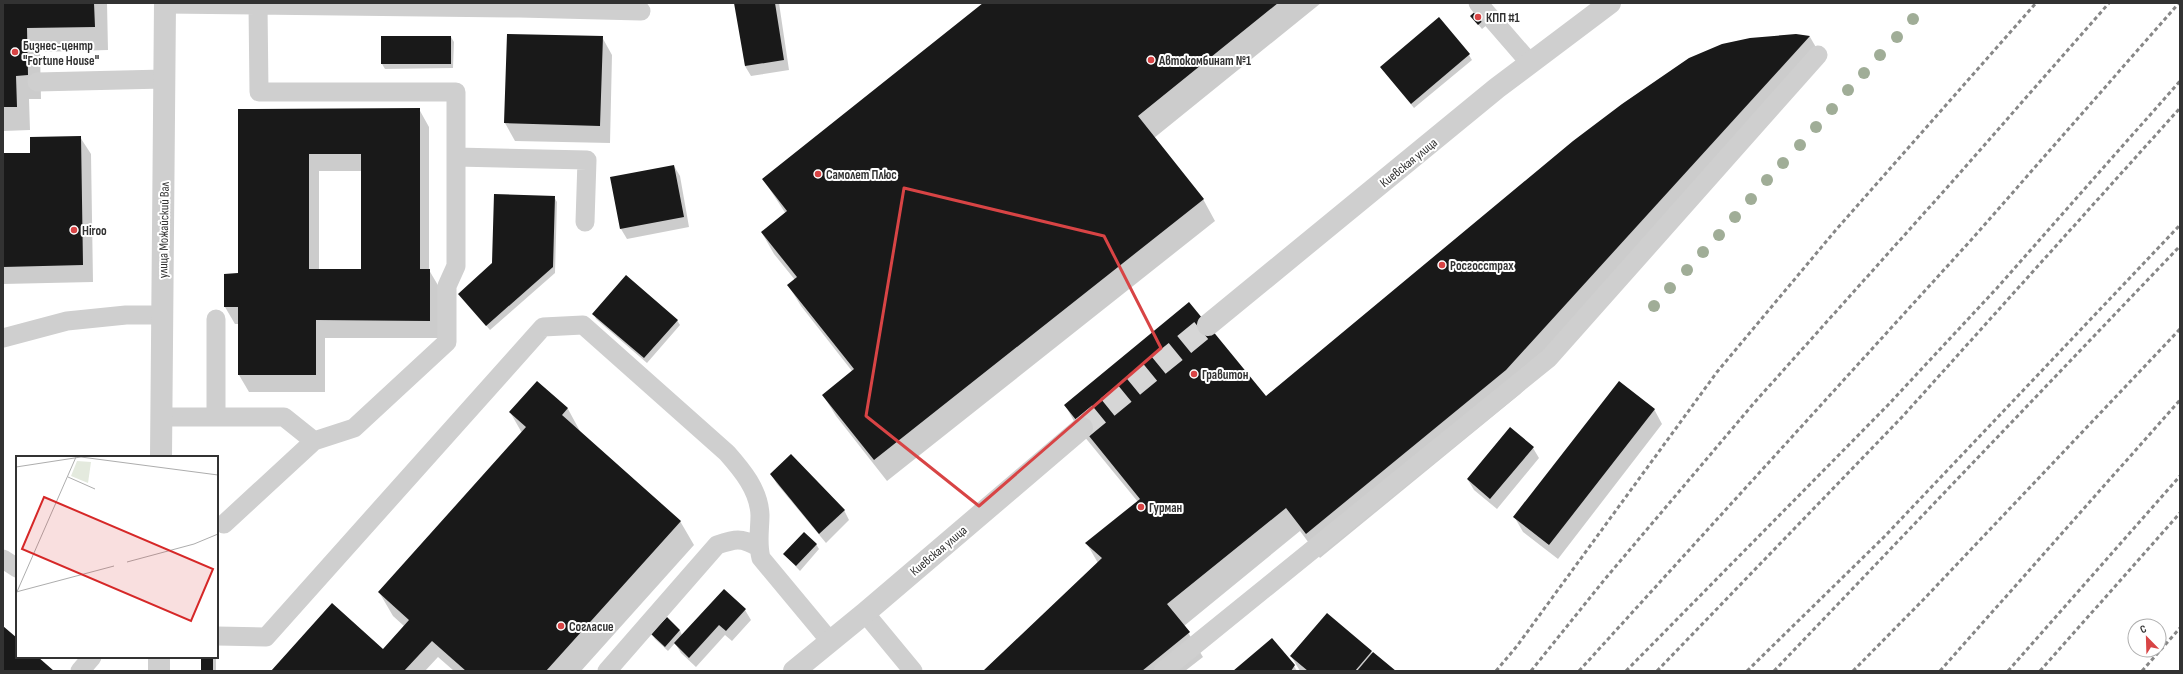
<svg xmlns="http://www.w3.org/2000/svg" width="2183" height="674" font-family="'Sofia Sans Condensed',sans-serif">
<rect width="100%" height="100%" fill="#fff"/>
<path fill="#0003" fill-rule="evenodd" d="M 3,3 L 107,3 L 108,50 L 40,52 L 41,99 L 29,99 L 30,130 L 3,131 Z
M 736,3 L 779,3 L 789,70 L 751,76 L 745,66 Z
M 985,3 L 1321,3 L 1154,138 L 1203,199 L 1215,221 L 887,481 L 836,416 L 823,395 L 852,371 L 801,306 L 788,285 L 795,280 L 774,254 L 762,233 L 786,214 L 763,179 Z
M 1471,16 L 1488,24 L 1482,29 Z
M 508,35 L 602,37 L 612,55 L 610,143 L 515,141 L 505,123 Z
M 1796,35 L 1810,37 L 1824,61 L 1520,394 L 1320,558 L 1300,531 L 1184,626 L 1203,657 L 1185,671 L 984,671 L 1098,563 L 1087,544 L 1138,502 L 1079,430 L 1065,405 L 1266,397 Z
M 382,37 L 451,37 L 454,42 L 453,68 L 385,69 L 382,64 Z
M 1469,55 L 1472,60 L 1414,108 L 1381,68 Z
M 419,109 L 429,127 L 429,270 L 439,287 L 440,338 L 325,338 L 325,392 L 249,392 L 239,375 L 239,324 L 235,324 L 225,307 L 239,274 L 239,110 ZM 319,171 L 362,171 L 362,270 L 319,270 Z
M 80,137 L 91,154 L 93,282 L 3,284 L 3,154 L 31,154 Z
M 674,166 L 680,176 L 689,227 L 627,239 L 621,229 L 611,178 Z
M 554,197 L 557,202 L 555,273 L 490,330 L 459,294 L 493,263 Z
M 594,314 L 677,320 L 680,325 L 647,363 L 596,319 Z
M 537,382 L 568,409 L 581,433 L 680,521 L 694,545 L 581,671 L 454,671 L 438,657 L 425,671 L 272,671 L 383,650 L 404,626 L 393,616 L 379,592 L 522,433 L 510,412 Z
M 1654,409 L 1662,424 L 1558,559 L 1523,532 L 1515,518 Z
M 1533,448 L 1539,458 L 1497,509 L 1474,490 L 1468,480 Z
M 771,474 L 844,510 L 849,520 L 826,543 L 777,484 Z
M 816,544 L 819,549 L 800,571 L 784,554 Z
M 724,590 L 745,610 L 751,620 L 732,641 L 725,635 L 696,667 L 681,653 L 675,643 L 668,651 L 655,639 L 652,634 L 680,630 L 682,635 Z
M 1371,652 L 1395,671 L 1300,671 L 1291,656 Z
M 202,657 L 216,657 L 216,671 L 202,671 Z
M 1294,666 L 1297,671 L 1235,671 Z"/>
<path fill="#191919" fill-rule="evenodd" d="M 3,3 L 94,3 L 95,27 L 27,28 L 28,75 L 16,76 L 17,107 L 3,107 Z
M 734,3 L 775,3 L 784,60 L 745,66 Z
M 983,3 L 1278,3 L 1138,116 L 1204,199 L 874,460 L 822,395 L 854,369 L 787,285 L 797,277 L 761,232 L 787,211 L 762,179 Z
M 1478,9 L 1486,18 L 1478,25 L 1470,16 Z
M 1439,17 L 1470,54 L 1411,104 L 1380,67 Z
M 507,34 L 603,36 L 600,126 L 504,123 Z
M 1796,34 L 1810,36 L 1506,370 L 1306,534 L 1286,508 L 1167,604 L 1190,632 L 1142,671 L 983,671 L 1102,558 L 1085,543 L 1140,499 L 1064,405 L 1189,302 L 1266,396 L 1573,141 L 1622,104 L 1689,58 L 1722,44 L 1750,38 Z
M 381,36 L 451,36 L 451,64 L 381,64 Z
M 420,108 L 420,269 L 430,269 L 430,321 L 316,320 L 316,375 L 238,375 L 238,307 L 224,307 L 224,274 L 238,273 L 238,109 ZM 309,154 L 361,154 L 361,269 L 309,269 Z
M 81,136 L 83,265 L 3,267 L 3,153 L 30,153 L 30,137 Z
M 674,165 L 684,217 L 620,229 L 610,177 Z
M 494,194 L 555,196 L 553,267 L 486,326 L 458,294 L 492,263 Z
M 626,275 L 678,320 L 644,358 L 592,314 Z
M 537,381 L 568,408 L 562,415 L 681,521 L 546,671 L 466,671 L 432,641 L 404,671 L 271,671 L 332,603 L 383,649 L 409,620 L 378,592 L 526,427 L 509,412 Z
M 1619,381 L 1655,409 L 1549,545 L 1513,517 Z
M 1510,427 L 1534,447 L 1490,499 L 1467,479 Z
M 791,454 L 845,510 L 819,534 L 770,474 Z
M 804,532 L 817,544 L 796,566 L 783,554 Z
M 724,589 L 746,609 L 726,631 L 719,625 L 689,658 L 674,643 Z
M 1327,613 L 1372,651 L 1355,671 L 1308,671 L 1290,656 Z
M 667,617 L 680,630 L 665,647 L 651,634 Z
M 3,626 L 17,638 L 17,657 L 38,657 L 54,671 L 3,671 Z
M 1272,638 L 1295,665 L 1291,671 L 1233,671 Z
M 1373,652 L 1396,671 L 1357,671 Z
M 201,657 L 213,657 L 213,670 L 201,670 Z"/>
<g fill="none" stroke-linecap="round" stroke-linejoin="round">
<path stroke="#d6d6d6" stroke-width="22" stroke-dasharray="22 11" stroke-linecap="butt" d="M 1082,428 L 1208,325"/>
<path stroke="#cfcfcf" stroke-width="19" d="M 1478,3 L 1530,63
M 165,4 L 519,8 L 641,11
M 37,82 L 164,79
M 456,157 L 587,160 L 585,222
M 216,319 L 216,417
M 3,338 L 67,321 L 126,315 L 162,315
M 161,417 L 284,417 L 314,441
M 224,524 L 314,441 L 354,428 L 447,342 L 447,286 L 456,266 L 456,92 L 259,92 L 258,5
M 3,559 L 17,568
M 865,613 L 913,671
M 217,636 L 266,637 L 543,327 L 583,325 L 727,453 C 742,470 759,490 760,515 C 760,529 757,543 761,558 L 830,641
M 80,671 L 92,657
M 607,671 L 717,545 C 735,539 741,537 758,547
M 1163,671 L 1549,358 L 1818,55"/>
<path stroke="#cfcfcf" stroke-width="22" d="M 1208,325 L 1497,88 L 1610,3
M 794,671 L 865,613 L 1082,428"/>
<path stroke="#cfcfcf" stroke-width="22" d="M 161,457 L 165,3
M 159,671 L 159,657"/>
<path stroke="#878787" stroke-width="3" stroke-dasharray="4 3" stroke-linecap="butt" d="M 1496,671 L 1517,646 L 1717,372 L 1835,231 L 2036,3
M 1531,671 L 1605,579 L 1754,403 L 1952,182 L 2109,3
M 1579,671 L 1972,239 L 2179,3
M 1626,671 L 1888,405 L 1997,288 L 2180,81
M 1657,671 L 1903,416 L 2180,108
M 1747,671 L 1885,536 L 2180,225
M 1774,671 L 2180,246
M 1853,671 L 1924,599 L 2180,329
M 1940,671 L 2180,400
M 2008,671 L 2180,476
M 2040,671 L 2180,513
M 2142,671 L 2180,628"/>
</g>
<g fill="#a0ad97">
<circle cx="1913" cy="19" r="6"/>
<circle cx="1897" cy="37" r="6"/>
<circle cx="1880" cy="55" r="6"/>
<circle cx="1864" cy="73" r="6"/>
<circle cx="1848" cy="90" r="6"/>
<circle cx="1832" cy="109" r="6"/>
<circle cx="1816" cy="127" r="6"/>
<circle cx="1800" cy="145" r="6"/>
<circle cx="1783" cy="163" r="6"/>
<circle cx="1767" cy="180" r="6"/>
<circle cx="1751" cy="199" r="6"/>
<circle cx="1735" cy="217" r="6"/>
<circle cx="1719" cy="235" r="6"/>
<circle cx="1703" cy="252" r="6"/>
<circle cx="1687" cy="270" r="6"/>
<circle cx="1670" cy="288" r="6"/>
<circle cx="1654" cy="306" r="6"/>
</g>
<path fill="none" stroke="#d84445" stroke-width="3" stroke-linejoin="round" d="M 904,188 L 1104,236 L 1161,348 L 979,506 L 866,416 Z"/>
<g fill="#d84445" stroke="#fff" stroke-width="1.5">
<circle cx="1478" cy="17" r="4"/>
<circle cx="15" cy="52" r="4"/>
<circle cx="1151" cy="60" r="4"/>
<circle cx="818" cy="174" r="4"/>
<circle cx="74" cy="230" r="4"/>
<circle cx="1442" cy="265" r="4"/>
<circle cx="1194" cy="374" r="4"/>
<circle cx="1141" cy="507" r="4"/>
<circle cx="561" cy="626" r="4"/>
</g>
<g text-anchor="middle" stroke-width="4" stroke-linejoin="round" paint-order="stroke">
<g font-size="13" font-weight="bold" fill="#323232" stroke="#fff" text-anchor="start">
<text x="1486" y="22">КПП #1</text>
<text x="23" y="50">Бизнес-центр<tspan x="23" dy="15">"Fortune House"</tspan></text>
<text x="1159" y="65">Автокомбинат №1</text>
<text x="826" y="179">Самолет Плюс</text>
<text x="82" y="235">Hiroo</text>
<text x="1450" y="270">Росгосстрах</text>
<text x="1202" y="379">Гравитон</text>
<text x="1149" y="512">Гурман</text>
<text x="569" y="631">Согласие</text>
</g>
<g font-size="13" fill="#323232" stroke="#fff">
<text transform="translate(1408 162) rotate(-39)" y="5">Киевская улица</text>
<text transform="translate(163 230) rotate(-89)" y="5">улица Можайский Вал</text>
<text transform="translate(938 550) rotate(-40)" y="5">Киевская улица</text>
</g>
</g>
<g transform="translate(16 456)">
<rect width="202" height="202" fill="#fff"/>
<path d="M 61,5 L 75,6 L 72,27 L 55,20 Z" fill="#e4eade"/>
<path fill="none" stroke="#adadad" stroke-width="1" d="M 0,11 L 65,1 L 202,19M 52,21 L 79,33M 111,106 L 178,88 L 202,78M 0,136 L 98,110M 0,138 L 60,1"/>
<path fill="#d62828" fill-opacity="0.15" stroke="#d62828" stroke-width="2" d="M 28,41 L 197,113 L 175,165 L 6,93 Z"/>
<rect width="202" height="202" fill="none" stroke="#323232" stroke-width="2"/>
</g>
<rect width="2183" height="674" fill="none" stroke="#323232" stroke-width="8"/>
<g transform="translate(2147 638) rotate(337)"><circle r="19" fill="#ffffff" stroke="#adadad"/>
<path d="M0-3L7 15L0 10L-7 15Z" fill="#d84445"/>
<text y="-6" font-size="11" font-weight="bold" text-anchor="middle" fill="#323232">С</text>
</g>
</svg>
